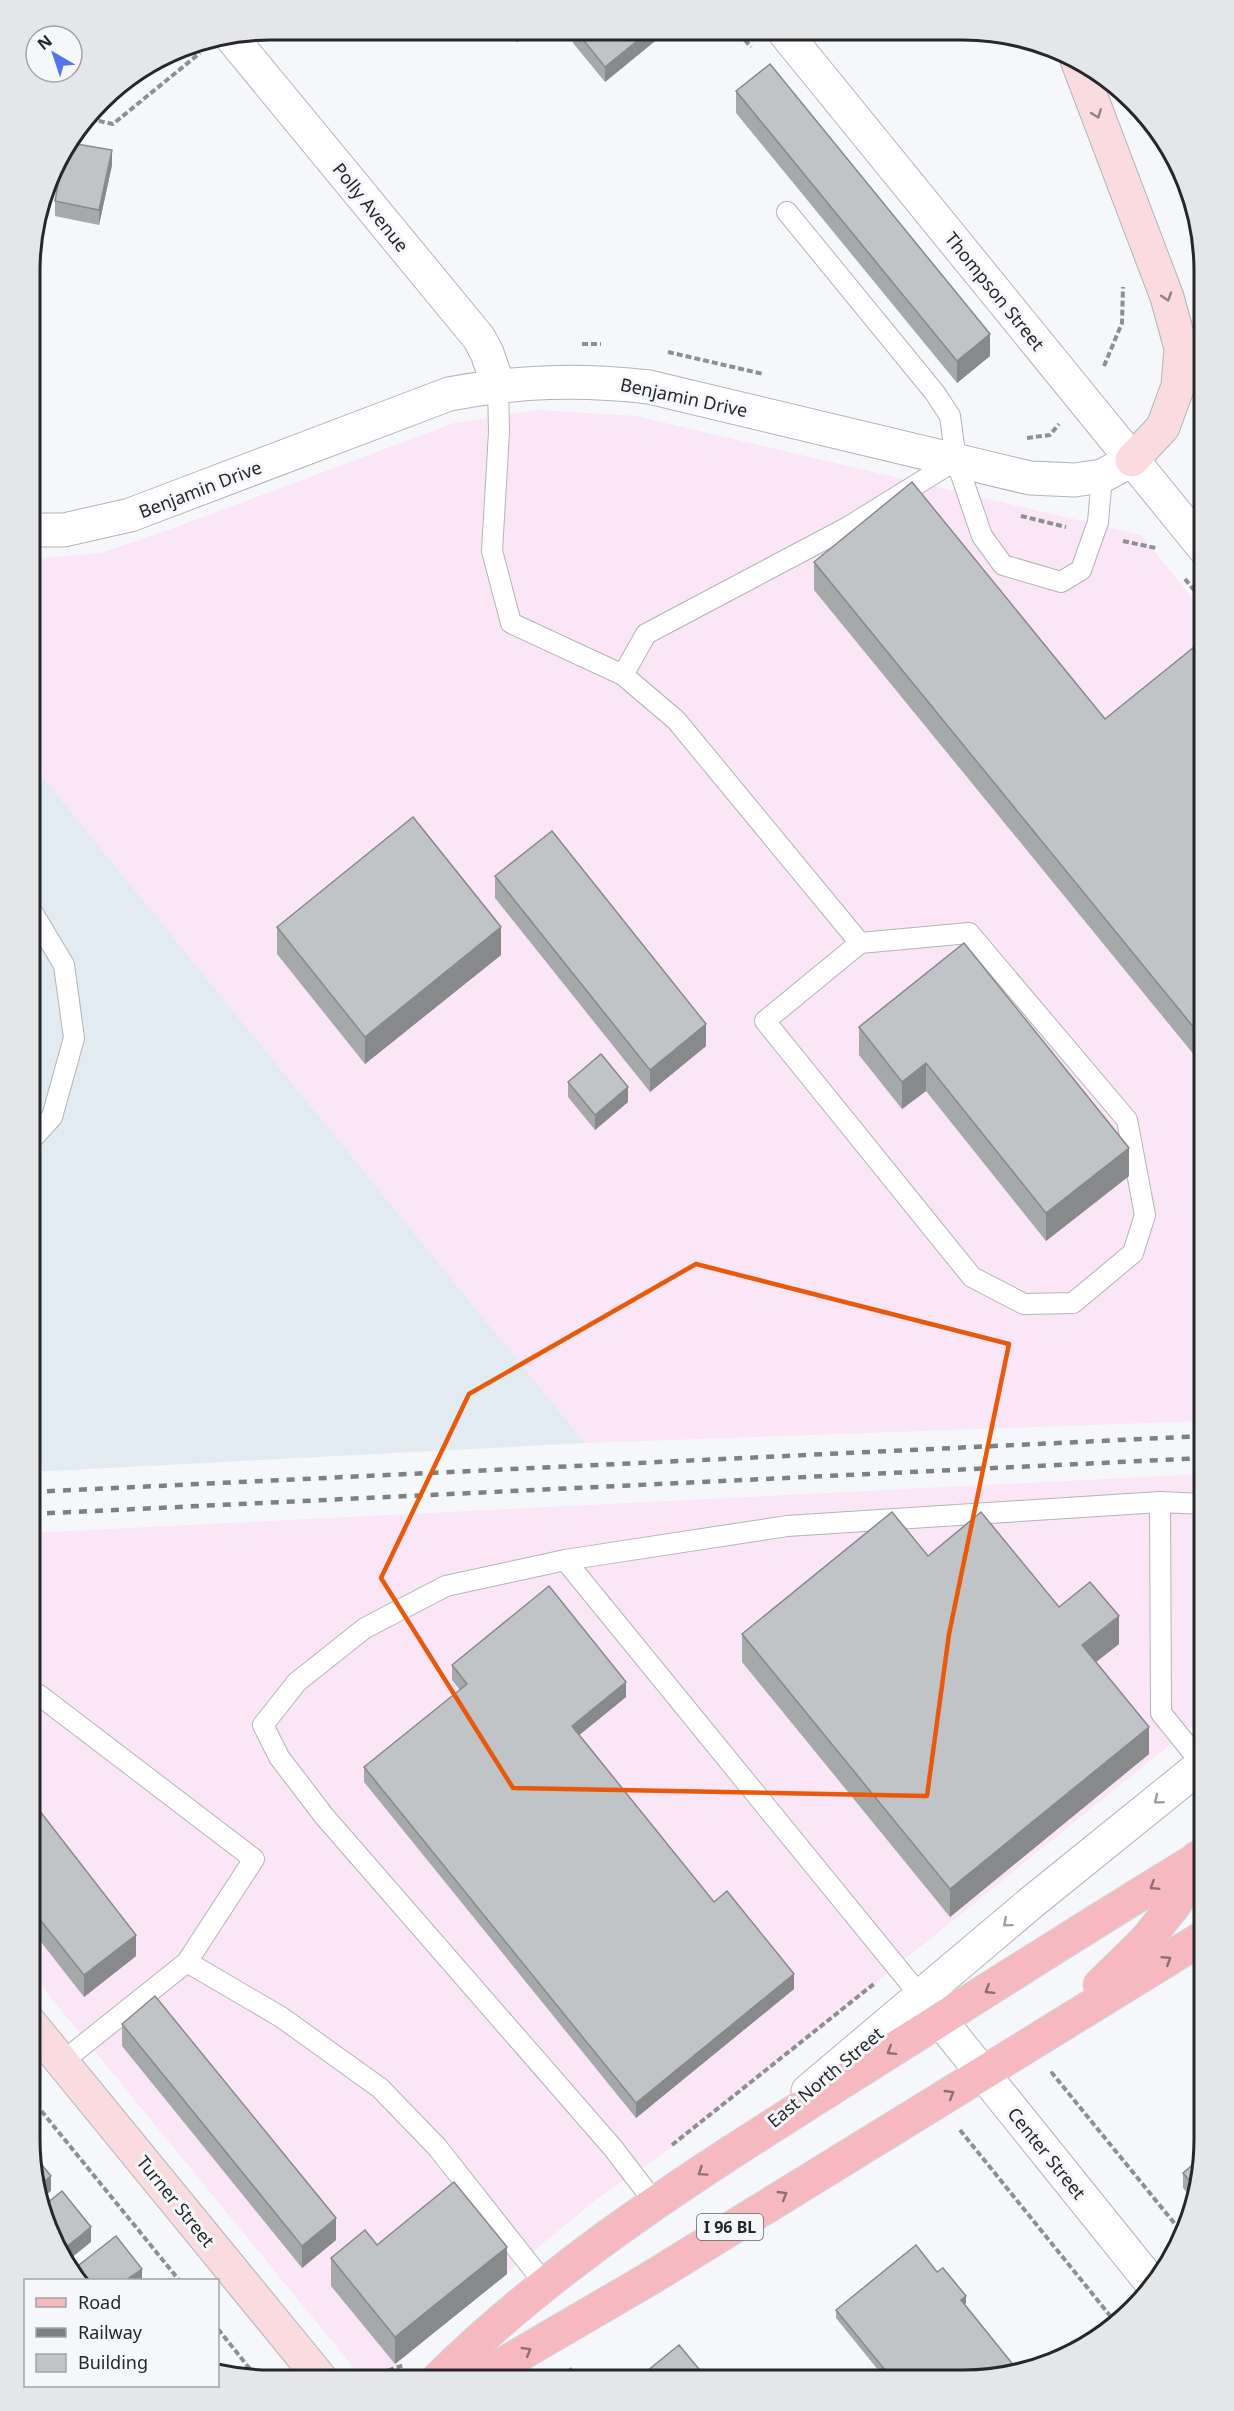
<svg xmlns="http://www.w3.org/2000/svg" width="1234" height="2411" font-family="'Noto Sans',sans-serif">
<rect width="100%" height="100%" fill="#f5f7fa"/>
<path fill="#fae6f6" d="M539 410 636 416 1141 535 1204 612V1421L585 1443 31 763 32 559 101 553 171 529 454 423Z
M1204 1474V1717L677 2144 597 2199 378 2379H363L30 1972 31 1533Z"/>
<path fill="#e2eaf2" d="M31 763 585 1443 31 1472Z"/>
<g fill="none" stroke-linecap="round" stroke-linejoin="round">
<defs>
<path id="lane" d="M787 212 935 393 950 416 956 460 982 536 1003 565 1061 582 1081 570 1098 522 1102 476
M498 385 499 432 492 551 511 623 623 675 676 720 860 943 969 933 1127 1120 1145 1215 1133 1253 1073 1303 1024 1304 972 1277 765 1021 860 943
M623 675 646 634 848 527 956 460
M31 1140 52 1117 74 1038 64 965 31 910
M1160 1502 1161 1713 1202 1764
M565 1560 927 2004
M30 1692 39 1695 254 1859 187 1962 62 2062
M187 1962 281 2017 380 2088 437 2147 545 2284
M655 2203 613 2148 324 1816 279 1757 263 1725 297 1682 365 1628 446 1586 565 1560 787 1526 1160 1502 1204 1504"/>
<path id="street" d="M785 33 1204 548
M232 38 479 338 487 353 498 385
M32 530H64L130 515 449 394C518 381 579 379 649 387L1030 478 1075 480 1102 476 1132 460
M940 2020 1154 2286
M808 2091 1032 1902 1204 1763"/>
<path id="secondary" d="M1077 60 1167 297 1181 348 1178 386 1163 427 1132 460
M30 2023 321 2379"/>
<path id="primary" d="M1100 1985 1146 1940 1175 1904 1197 1858
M438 2379C560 2258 707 2167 851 2076 969 2002 1085 1927 1204 1855
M476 2380 649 2279 1204 1937"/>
</defs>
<use href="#lane" stroke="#b2b5b7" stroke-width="22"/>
<use href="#street" stroke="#b2b5b7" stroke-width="35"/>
<use href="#secondary" stroke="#b2b5b7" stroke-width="35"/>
<use href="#primary" stroke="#d4d4d4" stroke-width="35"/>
<path stroke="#8e8f91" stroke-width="4" stroke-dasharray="6 3" stroke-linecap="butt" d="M739 33 751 47
M90 119 113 124 200 53
M582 344H601
M668 352 763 374
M1104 366 1122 323 1123 287
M1027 438 1050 435 1059 424
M1021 516 1066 527
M1123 541 1156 548
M1185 579 1204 602
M1051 2074 1052 2073 1184 2235
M30 2097 179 2280
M960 2130 1116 2323
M672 2145 875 1983
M218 2329 258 2379
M371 2376 404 2365
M555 2380 572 2369"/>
<use href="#lane" stroke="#fff" stroke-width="20"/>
<use href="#street" stroke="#fff" stroke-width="33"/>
<use href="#secondary" stroke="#fadce0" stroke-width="33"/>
<use href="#primary" stroke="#f6b9c0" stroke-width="33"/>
<path stroke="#7e8081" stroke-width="4.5" stroke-dasharray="8 8" stroke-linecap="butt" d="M31 1492 1204 1436
M31 1514 1204 1458"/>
</g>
<path fill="#a6a9aa" d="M332 30H352L340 40Z
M508 31 529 32 517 42Z
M573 32H666L605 82 573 43Z
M736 91 990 356 957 383 736 113Z
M112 165 99 225 55 216V201Z
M814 562 1105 719 1204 639V1067L814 590Z
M495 876 706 1046 650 1092 495 898Z
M277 927 501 955 365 1064 277 954Z
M964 943 1129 1176 1046 1241 926 1091 902 1109 859 1055V1027Z
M568 1082 628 1102 595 1130 568 1097Z
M928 1556 1059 1607 1119 1644 1096 1662 1149 1754 950 1917 742 1662V1634Z
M452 1665 626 1697 579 1735 714 1902 794 1989 636 2118 364 1782V1767L460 1690 452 1680Z
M30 1802 136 1956 84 1997 30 1928Z
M122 2024 336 2240 302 2268 122 2046Z
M1203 2156 1193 2199 1183 2188V2173Z
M377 2245 507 2274 395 2364 331 2286V2258Z
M937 2272 966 2303 965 2304 963 2381H887L836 2318V2310Z"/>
<path fill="#87898b" d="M340 30H352L340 40Z
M520 32H529L517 42V34Z
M648 32H666L605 82V67Z
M112 150V165L99 225V210Z
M990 334V356L957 383V361Z
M501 927V955L365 1064V1037Z
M706 1024V1046L650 1092V1070Z
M926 1063V1091L902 1109V1082Z
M628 1087V1102L595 1130V1115Z
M1129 1148V1176L1046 1241V1213Z
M1119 1616V1644L1082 1673V1645Z
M626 1682V1697L572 1741V1726Z
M1149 1727V1754L950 1917V1889Z
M136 1935V1956L84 1997V1975Z
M794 1974V1989L636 2118V2103Z
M51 2176V2191L40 2200 38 2186Z
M336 2218V2240L302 2268V2246Z
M91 2227V2242L65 2263 60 2252Z
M507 2247V2274L395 2364V2337Z
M142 2269V2280H126Z
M966 2296V2303L961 2307V2300Z"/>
<path fill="#c1c4c6" stroke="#87898b" stroke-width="1.5" d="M577 32H648L605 67Z
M770 64 990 334 957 361 736 91Z
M71 143 112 150 99 210 55 201 64 152Z
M912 482 1105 719 1204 639V1040L814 562Z
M413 817 501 927 365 1037 277 927Z
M552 831 706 1024 650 1070 495 876Z
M964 943 1129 1148 1046 1213 926 1063 902 1082 859 1027Z
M601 1054 628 1087 595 1115 568 1082Z
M892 1512 928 1556 981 1512 1059 1607 1090 1582 1119 1616 1082 1645 1149 1727 950 1889 742 1634Z
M549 1586 626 1682 572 1726 714 1902 727 1891 794 1974 636 2103 364 1767 467 1684 452 1665Z
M32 1801 136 1935 84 1975 30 1907V1802Z
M155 1996 336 2218 302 2246 122 2024Z
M32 2153 51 2176 38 2186Z
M1203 2156 1196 2188 1183 2173Z
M454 2182 507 2247 395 2337 331 2258 365 2230 377 2245Z
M62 2191 91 2227 60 2252 43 2217 41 2208Z
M116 2236 142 2269 126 2280H77L70 2272Z
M916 2245 937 2272 943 2268 966 2296 961 2300 1019 2372 963 2381H894L836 2310Z
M679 2345 708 2380H636Z"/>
<defs><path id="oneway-chevron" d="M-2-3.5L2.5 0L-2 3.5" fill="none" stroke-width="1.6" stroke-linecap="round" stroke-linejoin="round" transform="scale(1.5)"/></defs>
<g stroke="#908284">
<use href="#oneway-chevron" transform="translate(1097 114) rotate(69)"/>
<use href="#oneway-chevron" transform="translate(1167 297) rotate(72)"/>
</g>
<g stroke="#9d9e9e">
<use href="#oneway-chevron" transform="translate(1158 1800) rotate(141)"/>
<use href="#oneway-chevron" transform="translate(1007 1923) rotate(140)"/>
</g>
<g stroke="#8e7074">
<use href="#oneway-chevron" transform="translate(1154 1886) rotate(148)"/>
<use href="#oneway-chevron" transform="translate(1167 1960) rotate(-32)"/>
<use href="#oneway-chevron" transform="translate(989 1990) rotate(148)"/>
<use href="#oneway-chevron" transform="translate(891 2051) rotate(148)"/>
<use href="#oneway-chevron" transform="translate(950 2094) rotate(-31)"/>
<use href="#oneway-chevron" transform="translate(702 2172) rotate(146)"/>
<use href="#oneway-chevron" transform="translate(783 2195) rotate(-31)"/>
<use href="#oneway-chevron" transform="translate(527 2351) rotate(-31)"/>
</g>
<path fill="none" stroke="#e8590c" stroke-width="4.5" stroke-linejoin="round" d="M696 1264 1009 1344 949 1634 927 1796 513 1788 381 1578 469 1394Z"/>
<g text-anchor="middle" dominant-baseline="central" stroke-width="6" stroke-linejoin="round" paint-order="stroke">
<rect fill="#f5f7fa" stroke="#646566" stroke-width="1.5" x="697" y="2214" width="66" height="26" rx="4.5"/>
<g font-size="16" font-weight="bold" fill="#262727">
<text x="730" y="2227">I 96 BL</text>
</g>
<g font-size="18" fill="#262727" stroke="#f5f7fa">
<text transform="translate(371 207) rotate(51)">Polly Avenue</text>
<text transform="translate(995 291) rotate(51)">Thompson Street</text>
<text transform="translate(684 397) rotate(12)">Benjamin Drive</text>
<text transform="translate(200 489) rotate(-21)">Benjamin Drive</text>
<text transform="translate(825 2077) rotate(-40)">East North Street</text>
<text transform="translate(1047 2153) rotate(51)">Center Street</text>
<text transform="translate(176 2201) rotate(51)">Turner Street</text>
</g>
</g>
<path d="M0 0H1234V2411H0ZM271 40H963A231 231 0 0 1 1194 271V2139A231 231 0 0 1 963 2370H271A231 231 0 0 1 40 2139V271A231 231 0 0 1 271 40Z" fill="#e4e6e9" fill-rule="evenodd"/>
<path fill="none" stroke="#262727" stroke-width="3" d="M271 40H963A231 231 0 0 1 1194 271V2139A231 231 0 0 1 963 2370H271A231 231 0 0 1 40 2139V271A231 231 0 0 1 271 40Z"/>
<rect x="24" y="2279" width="195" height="108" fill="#f5f7fa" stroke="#a2a4a6" stroke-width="1.5"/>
<rect x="36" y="2298" width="30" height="9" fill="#f6b9c0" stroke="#a2a4a6" stroke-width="1.5"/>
<text x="78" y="2309" font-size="18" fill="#262727">Road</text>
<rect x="36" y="2328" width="30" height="9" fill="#7e8081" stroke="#a2a4a6" stroke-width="1.5"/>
<text x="78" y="2339" font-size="18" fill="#262727">Railway</text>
<rect x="36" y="2354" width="30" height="18" fill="#c1c4c6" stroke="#a2a4a6" stroke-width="1.5"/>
<text x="78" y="2369" font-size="18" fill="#262727">Building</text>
<g transform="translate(54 54) rotate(321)"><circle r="28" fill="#f5f7fa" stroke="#a2a4a6" stroke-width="1.5"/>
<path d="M0-4.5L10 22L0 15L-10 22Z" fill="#5674e9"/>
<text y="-9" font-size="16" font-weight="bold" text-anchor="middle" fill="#262727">N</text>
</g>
</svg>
